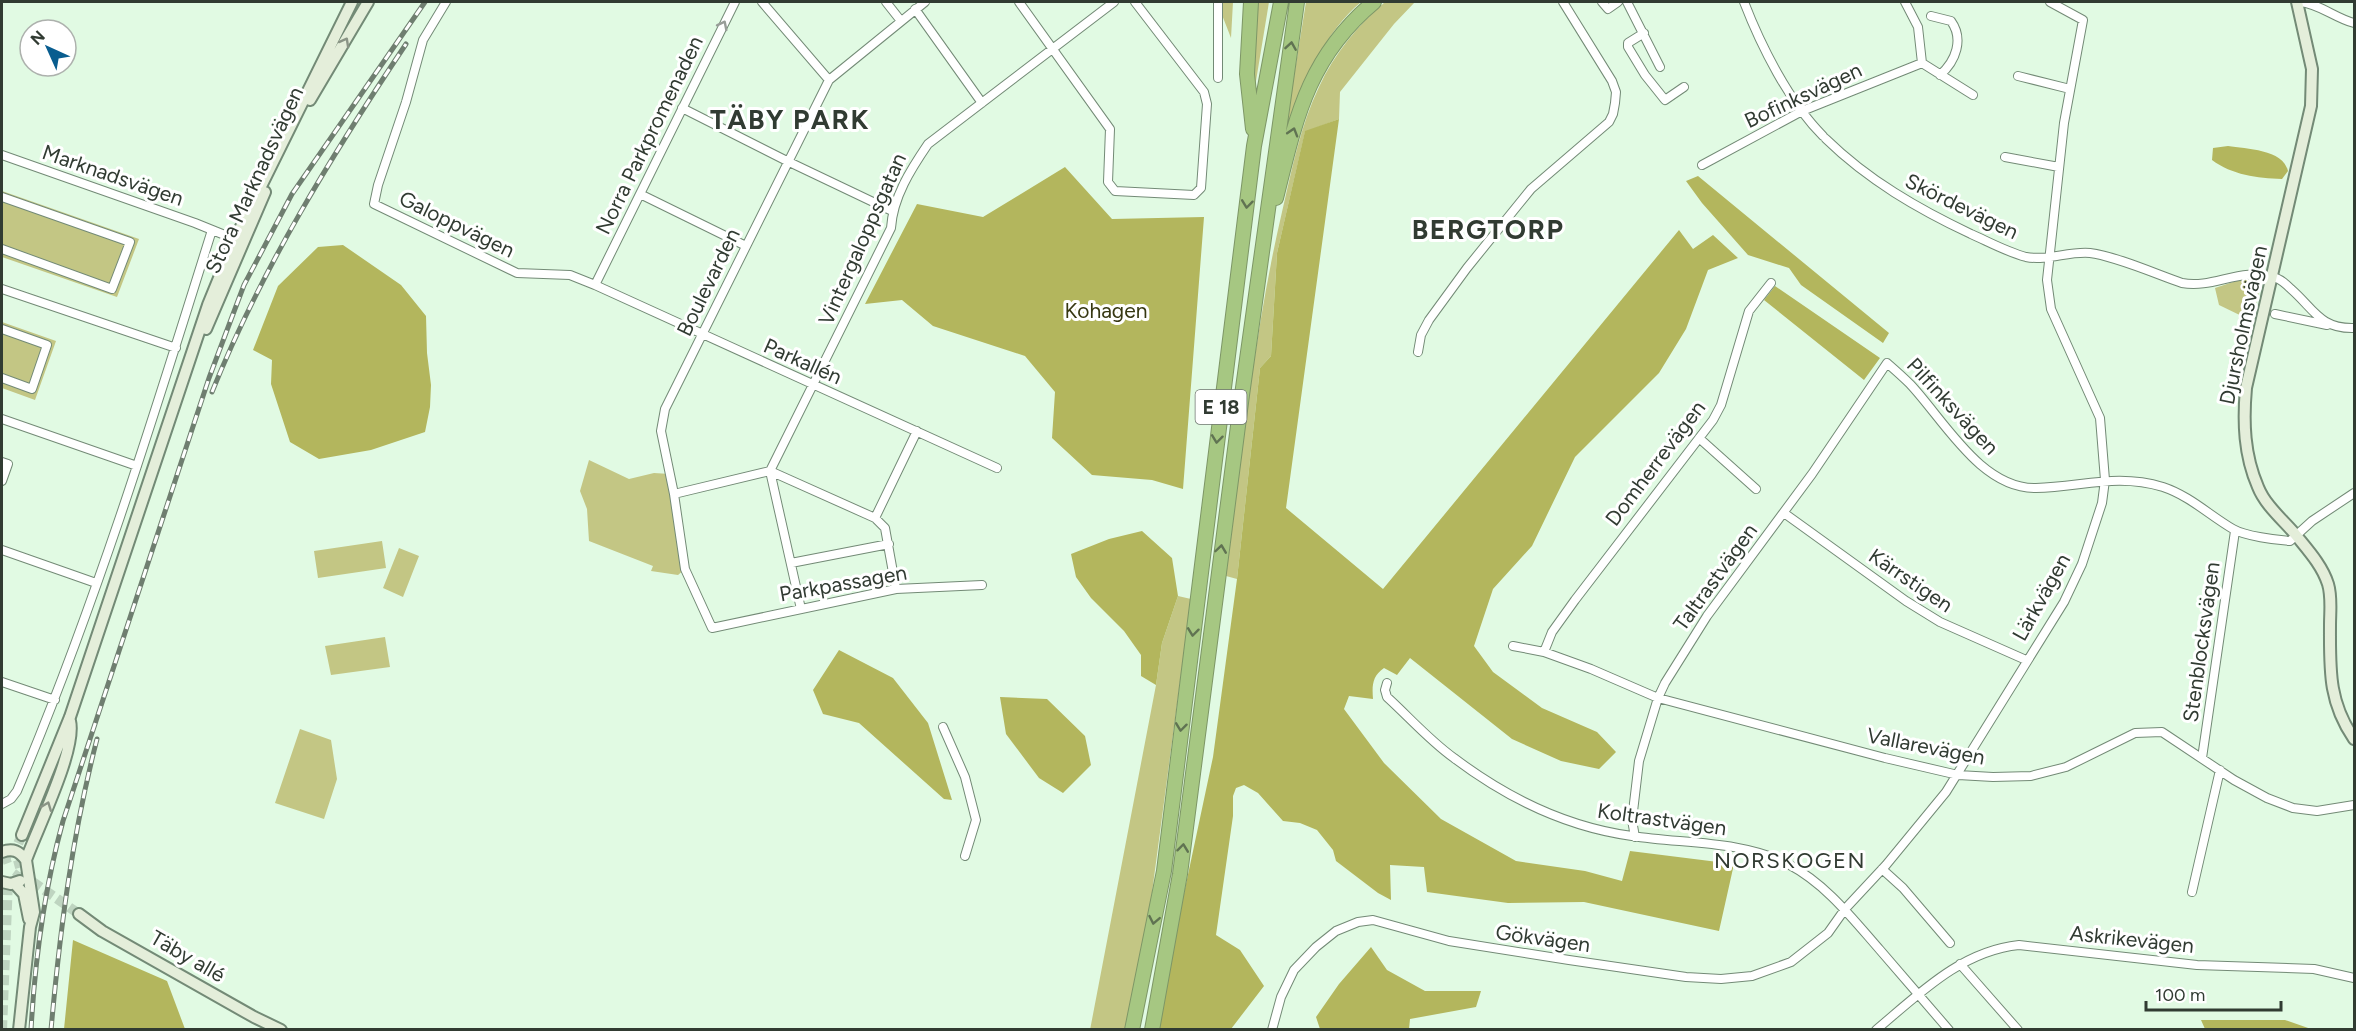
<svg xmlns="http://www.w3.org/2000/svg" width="2356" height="1031" font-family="Figtree,sans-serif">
<rect width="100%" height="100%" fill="#e1fae3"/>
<path fill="#c3c684" d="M1217 2H1233L1231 38Z
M1255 2H1269L1255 87 1253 20Z
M1306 2H1361C1325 32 1306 78 1290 121L1287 120Z
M1385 2H1415L1394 24 1340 92 1339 119 1305 132 1277 253 1271 356 1260 368 1237 579 1226 576C1242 455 1254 332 1282 212 1292 169 1300 127 1319 87 1334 54 1358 25 1385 2Z
M2 191 139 239 117 297 2 257Z
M2252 278 2261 283 2252 321 2219 305 2215 288 2242 279Z
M2 322 56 341 35 400 2 388Z
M589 460 629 479 654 473 670 474 685 569 678 575 651 571 653 566 589 541 587 509 580 491Z
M382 541 386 568 318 578 314 551Z
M399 548 419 556 403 597 383 588Z
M1178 596 1191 599 1151 900 1125 1029 1090 1030 1156 685 1162 643Z
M385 637 390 667 331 675 325 646Z
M300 729 331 740 337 779 324 819 275 803Z"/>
<path fill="#b3b65d" d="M1339 119 1286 508 1383 589 1679 230 1693 249 1713 235 1738 258 1708 270 1686 329 1659 373 1575 457 1532 546 1493 589 1474 646 1493 672 1542 708 1597 732 1616 752 1599 769 1561 761 1512 739 1410 658 1397 675 1384 668C1372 676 1372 686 1373 699L1349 696 1344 709 1384 763 1441 819 1516 861 1585 871 1622 881 1630 851 1734 864 1719 931 1584 902 1508 903 1427 892 1424 867 1390 865 1391 900 1378 893 1336 861 1333 850 1317 830 1300 823 1283 821 1258 793 1244 785 1236 788 1233 796V816L1216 935 1240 950 1264 986 1231 1029 1159 1030 1166 978 1213 757 1237 579 1260 368 1271 356 1277 253 1305 131Z
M2228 146C2246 149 2283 149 2288 171L2282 179C2257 178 2232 175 2212 160L2213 148Z
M1065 167 1112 219 1204 217 1183 489 1152 480 1092 475 1052 438 1055 392 1025 356 933 326 902 300 865 304 917 204 983 217Z
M1698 176 1889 333 1883 343 1801 285 1789 268 1748 255 1702 203 1686 181Z
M343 245 401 285 426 316 427 353 431 385 430 407 425 432 371 450 319 459 290 442 271 384 272 360 253 350 278 286 318 247Z
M1775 286 1880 358 1864 380 1764 300Z
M1142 531 1172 558 1178 596 1162 643 1156 685 1141 676V655L1124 631 1091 598 1076 577 1071 554 1109 539Z
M839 650 893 678 928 723 952 800 944 799 859 723 823 714 813 690Z
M1000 697 1047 699 1085 736 1091 765 1063 793 1039 778 1006 734Z
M73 940 167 981 185 1029H64Z
M1371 947 1387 970 1425 991H1481L1476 1007 1410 1019 1409 1029H1320L1316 1017 1339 984Z
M2201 1020H2285L2311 1029H2205Z"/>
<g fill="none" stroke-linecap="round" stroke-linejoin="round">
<path stroke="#bed4c0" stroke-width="10" stroke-dasharray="10 5" stroke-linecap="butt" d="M12 857 22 835
M2 860 10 857 18 860 21 871 16 878
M20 873 79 914
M2 1030 8 881"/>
<defs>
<path id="street" d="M446 2 423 40 406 102 378 185 374 204 517 273 570 275 595 285 997 468
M762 2 829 80
M886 2 901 21
M925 2 829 80 665 409 661 431 674 494 685 569 712 628 896 589 982 585
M1019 2 1110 129 1108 182 1115 191 1194 195 1201 188 1207 104 1204 92 1135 2
M1602 2 1608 9 1618 2
M1627 2 1660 67
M1744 2C1761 46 1789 102 1823 136
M1905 2 1918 27 1922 63
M2300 2C2320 4 2335 18 2354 23
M915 9 982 103
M1931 16 1951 21C1964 39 1956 61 1940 75
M1644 33 1628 43V47L1645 75 1665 100 1684 87
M1922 63 1973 95
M2018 76 2070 89
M1218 78V2
M682 108 787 161 892 211
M1826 139C1868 180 1918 209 1971 234 1989 242 2007 252 2026 257 2047 261 2069 251 2090 253 2115 256 2156 274 2182 283 2215 289 2240 266 2276 278 2282 280 2287 285 2291 289 2314 309 2320 329 2354 328
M2 155 195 223 237 240
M2005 157 2059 167
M1702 165 1802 111 1922 63
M640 194 746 246
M2 197 130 242 112 289 2 249
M595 285 735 2
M2 289 176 348
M2275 314 2327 325
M2 329 47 345 32 389 2 378
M1418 352 1421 335 1429 320 1467 268 1531 189 1609 122 1613 114 1615 103 1616 92 1612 81 1563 2
M2 419 137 466
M1699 438 1756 489
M2 462 8 464 2 481
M770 471 875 518 885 528 896 589
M770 471 801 609
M674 494 770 471 891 228C893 197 911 169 928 144L1114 2
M1784 513 1906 601 1940 622 2026 660
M875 518 917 431
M2 550 96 583
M791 563 889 544
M1513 646 1544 652 1591 669 1658 698 1885 758 1958 775 1993 777 2031 776 2066 767 2135 733 2162 732 2234 780 2267 798 2293 808 2317 811 2354 805
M1544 652 1552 632 1575 600 1713 420 1721 405 1749 311 1771 283
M2 682 55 700
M1387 683 1385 690 1387 697C1409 717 1430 741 1454 758 1507 798 1566 827 1632 836 1683 844 1740 840 1788 864 1826 884 1852 918 1880 950 1903 977 1926 1003 1949 1030
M943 727 965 777 976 820 965 856
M2202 758 2235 531
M2 804 11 799 17 791C94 609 153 419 212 230
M1635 837 1632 820 1639 761 1658 698 1665 683 1707 616 1812 474 1887 363C1895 370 1903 377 1910 384 1944 420 1981 489 2036 488 2082 487 2116 473 2163 487 2190 496 2209 515 2233 529 2245 536 2276 540 2290 541L2312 521 2354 493
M1882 869 1903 888 1950 943
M2192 892 2220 770
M1960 964 2018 1030
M1272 1030 1281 997 1294 970 1316 947 1336 931 1358 922 1373 920 1449 941 1569 960 1686 977 1721 979 1752 976 1791 962 1828 933 1845 909 1886 865 1946 792 2064 602 2082 564 2102 503 2105 480 2100 418 2051 309 2047 280 2064 123 2083 20 2050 2
M1876 1030C1919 994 1961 951 2019 945L2197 965 2314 969 2354 978"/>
<path id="secondary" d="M2297 2 2312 69 2311 106 2246 388C2243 422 2244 455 2258 487 2265 505 2283 520 2295 534 2307 549 2322 565 2328 584 2332 597 2330 611 2330 625 2330 669 2328 701 2354 739
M310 100 368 2
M206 329 265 192
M22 835 70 717 208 305 235 239 352 2
M2 852C13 848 19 851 26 860L34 912 30 927 19 1030
M26 860C37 829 77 749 70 721
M2 882 11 884 20 881
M15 884 24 894 29 919
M79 914 102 931 254 1017 281 1030"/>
<path id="highway" d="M1251 2 1247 74 1253 129
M1276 198C1296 118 1308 57 1374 2
M1132 1030 1164 871 1254 146 1281 2
M1152 1030 1180 874 1242 395 1297 2"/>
</defs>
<use href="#street" stroke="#738a76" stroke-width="10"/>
<use href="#secondary" stroke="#738a76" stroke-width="14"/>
<use href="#highway" stroke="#7d9666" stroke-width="16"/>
<use href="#street" stroke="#fff" stroke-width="8"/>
<use href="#secondary" stroke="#e4eeda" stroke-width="10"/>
<use href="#highway" stroke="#a6c782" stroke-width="14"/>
<defs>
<path id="rail" d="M212 392C262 268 332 155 406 44
M31 1030C35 959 44 890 63 821L209 378 244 285 292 194 425 2
M51 1030C60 930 72 836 97 739"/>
</defs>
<use href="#rail" stroke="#6f7e70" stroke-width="5"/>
<use href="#rail" stroke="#fff" stroke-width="3" stroke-dasharray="9" stroke-linecap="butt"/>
</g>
<defs><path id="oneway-chevron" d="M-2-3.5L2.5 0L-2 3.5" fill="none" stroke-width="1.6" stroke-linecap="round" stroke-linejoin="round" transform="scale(1.5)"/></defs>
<use stroke="#989d98" href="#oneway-chevron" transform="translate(723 25) rotate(-63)"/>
<g stroke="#8a9486">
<use href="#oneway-chevron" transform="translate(345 42) rotate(-61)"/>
<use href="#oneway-chevron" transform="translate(47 806) rotate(-69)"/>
</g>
<g stroke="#607352">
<use href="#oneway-chevron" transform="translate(1291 46) rotate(-81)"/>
<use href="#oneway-chevron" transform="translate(1293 132) rotate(-73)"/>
<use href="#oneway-chevron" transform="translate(1247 204) rotate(97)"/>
<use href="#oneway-chevron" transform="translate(1217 439) rotate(97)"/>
<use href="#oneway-chevron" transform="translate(1221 549) rotate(-82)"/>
<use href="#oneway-chevron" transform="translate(1193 632) rotate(97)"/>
<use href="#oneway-chevron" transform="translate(1181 727) rotate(97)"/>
<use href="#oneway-chevron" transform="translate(1183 848) rotate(-83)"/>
<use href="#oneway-chevron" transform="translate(1154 920) rotate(101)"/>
</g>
<g text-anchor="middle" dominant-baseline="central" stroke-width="6" stroke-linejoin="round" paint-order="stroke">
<rect fill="#fff" stroke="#6f7670" stroke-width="1.5" x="1195.5" y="390" width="51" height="34" rx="4.5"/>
<g font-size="20" font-weight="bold" fill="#313b32">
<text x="1221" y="407">E 18</text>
</g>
<g font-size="21" fill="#313b32" stroke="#fff">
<text transform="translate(1803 95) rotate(-25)">Bofinksvägen</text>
<text transform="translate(649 135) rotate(-64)">Norra Parkpromenaden</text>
<text transform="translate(113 175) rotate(19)">Marknadsvägen</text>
<text transform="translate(254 180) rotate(-65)">Stora Marknadsvägen</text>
<text transform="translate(1962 206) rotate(26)">Skördevägen</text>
<text transform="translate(457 224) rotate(26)">Galoppvägen</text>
<text transform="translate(862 239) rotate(-66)">Vintergaloppsgatan</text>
<text transform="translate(708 282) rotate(-64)">Boulevarden</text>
<text transform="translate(2243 325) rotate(-78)">Djursholmsvägen</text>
<text transform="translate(803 361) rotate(24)">Parkallén</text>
<text transform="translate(1953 406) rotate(47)">Pilfinksvägen</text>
<text transform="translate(1655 463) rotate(-53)">Domherrevägen</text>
<text transform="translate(1715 577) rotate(-54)">Taltrastvägen</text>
<text transform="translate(1911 580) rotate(34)">Kärrstigen</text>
<text transform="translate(843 583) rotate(-10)">Parkpassagen</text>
<text transform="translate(2041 597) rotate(-61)">Lärkvägen</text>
<text transform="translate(2201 642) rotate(-82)">Stenblocksvägen</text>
<text transform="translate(1926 746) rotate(11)">Vallarevägen</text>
<text transform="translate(1662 819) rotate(8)">Koltrastvägen</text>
<text transform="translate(1543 938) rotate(8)">Gökvägen</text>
<text transform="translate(2132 939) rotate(6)">Askrikevägen</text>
<text transform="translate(188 956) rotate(30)">Täby allé</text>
</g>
<g font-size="21" fill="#363711" stroke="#fff">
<text x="1106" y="310">Kohagen</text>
</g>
<g font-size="22" letter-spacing="1.5" fill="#313b32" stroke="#fff">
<text x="1790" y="860">NORSKOGEN</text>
</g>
<g font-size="27" font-weight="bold" letter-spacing="1.5" fill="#313b32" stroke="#fff">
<text x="790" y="119">TÄBY PARK</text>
<text x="1488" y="229">BERGTORP</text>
</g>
</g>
<rect width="2356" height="1031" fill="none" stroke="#313b32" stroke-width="6"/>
<g transform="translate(48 48) rotate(315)"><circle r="28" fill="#ffffff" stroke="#adb1ad" stroke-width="1.5"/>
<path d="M0-4.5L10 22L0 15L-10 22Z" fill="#085d8f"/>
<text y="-9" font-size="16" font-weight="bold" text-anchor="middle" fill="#313b32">N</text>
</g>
<path d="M2146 1001v9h135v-9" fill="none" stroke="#313b32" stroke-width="3"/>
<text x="2155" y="1001" font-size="18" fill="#313b32" stroke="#ffffff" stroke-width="4.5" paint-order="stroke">100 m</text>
</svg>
